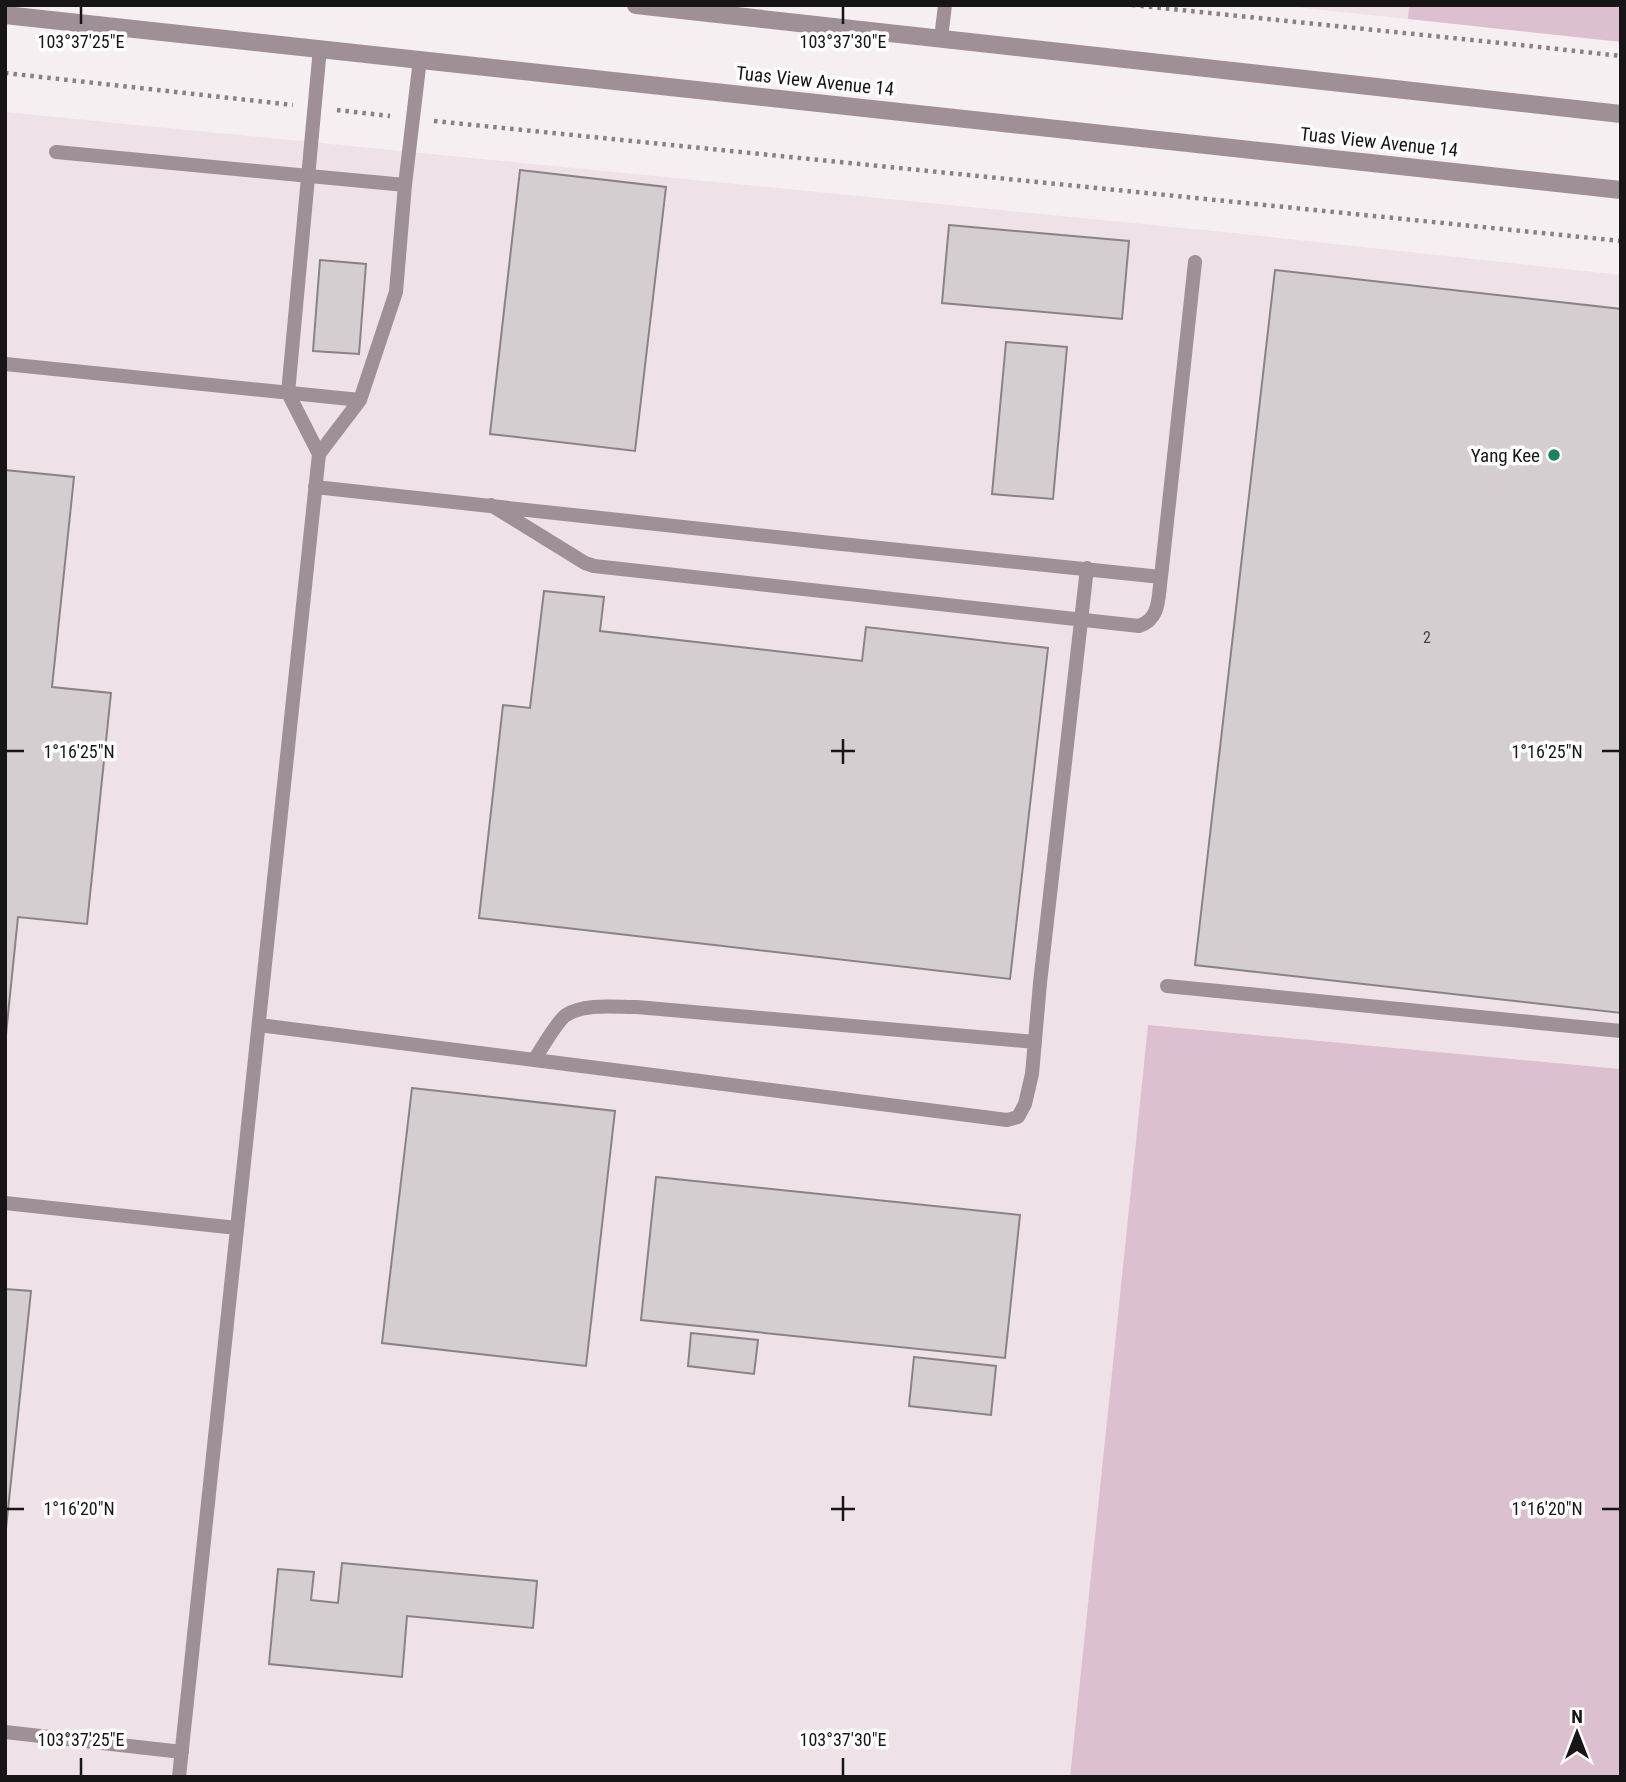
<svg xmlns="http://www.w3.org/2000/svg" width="1626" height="1782" font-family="'Roboto Condensed',sans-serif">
<rect width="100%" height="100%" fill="#f5eff2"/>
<path fill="#eee1e8" d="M1275 5H1409L1408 19Z
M5 112 1234 233 1621 275V1069L1148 1025 1070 1777H5Z"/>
<path fill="#ddc0d0" d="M1409 5H1621V42L1408 19Z
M1148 1025 1621 1069V1777H1070Z"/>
<path fill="#d4ced1" stroke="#888386" stroke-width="2" d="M520 170 666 187 635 451 490 434Z
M949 225 1129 241 1122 319 942 303Z
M320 260 366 264 359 354 313 351Z
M1275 270 1621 309V1013L1195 965Z
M1006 342 1067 347 1053 499 992 494Z
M5 470 74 477 52 687 111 693 87 924 18 917 5 1044Z
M544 591 604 597 600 631 862 661 866 627 1048 648 1010 979 479 918 503 705 530 708Z
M412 1088 615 1111 586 1366 382 1343Z
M656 1177 1020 1215 1005 1358 641 1320Z
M5 1289 31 1291 5 1538Z
M691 1333 758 1340 754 1374 688 1366Z
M914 1357 996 1366 991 1415 909 1406Z
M342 1563 537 1581 533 1628 407 1616 402 1677 269 1664 278 1569 314 1572 311 1600 338 1603Z"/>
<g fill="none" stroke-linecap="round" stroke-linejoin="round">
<path stroke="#868284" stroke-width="4.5" stroke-dasharray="3.5 5" stroke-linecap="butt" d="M1132 5 1530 46 1621 56
M5 73 293 105
M337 110 390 116
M434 121 1621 241"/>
<path stroke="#9f8f97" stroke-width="14" d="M941 38 945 5
M56 152 405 185
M5 364 360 400
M319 454 288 393 320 48
M315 487 822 542 1161 577
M491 505 585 563 594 566 1139 626C1161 619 1158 596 1161 577L1195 262
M1167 986 1621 1031
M259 1025 1007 1120 1018 1117 1025 1104 1032 1074 1040 983 1087 568
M534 1060C541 1050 557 1021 566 1015 585 1003 615 1007 637 1007L1035 1042
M5 1203 237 1228
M5 1732 182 1752
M179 1777 319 454 360 400 396 292 405 185 420 59"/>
<path stroke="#9f8f97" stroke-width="18" d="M636 5 1621 114
M5 15 1621 190"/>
</g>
<path fill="none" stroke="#171516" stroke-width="2.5" d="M81 7V24M843 7V24M843 739V764M7 751H24M831 751H855M1602 751H1619M843 1496V1521M7 1509H24M831 1509H855M1602 1509H1619M81 1758V1775M843 1758V1775"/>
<circle fill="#17835f" stroke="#fffefe" stroke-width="2.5" cx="1554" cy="455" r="7"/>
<g text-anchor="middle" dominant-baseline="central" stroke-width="7" stroke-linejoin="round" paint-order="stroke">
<g font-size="16" fill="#464345">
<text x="1427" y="637">2</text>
</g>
<g font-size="19" fill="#171516" stroke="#fffefe">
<text transform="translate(815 81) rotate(6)">Tuas View Avenue 14</text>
<text transform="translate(1379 142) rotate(6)">Tuas View Avenue 14</text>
</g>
<g font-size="19" fill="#171516" stroke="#fffefe" text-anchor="end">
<text x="1540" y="455">Yang Kee</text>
</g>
</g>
<g font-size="18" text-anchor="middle" fill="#171516" stroke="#fffefe" stroke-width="7" stroke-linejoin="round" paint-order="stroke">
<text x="81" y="48">103°37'25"E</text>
<text x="843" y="48">103°37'30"E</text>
<text x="79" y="758">1°16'25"N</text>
<text x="1547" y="758">1°16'25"N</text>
<text x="79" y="1515">1°16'20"N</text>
<text x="1547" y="1515">1°16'20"N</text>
<text x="81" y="1746">103°37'25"E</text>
<text x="843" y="1746">103°37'30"E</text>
</g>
<rect width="1626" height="1782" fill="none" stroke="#171516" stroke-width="14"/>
<g transform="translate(1577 1733)" stroke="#fffefe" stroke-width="5" paint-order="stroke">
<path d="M0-5L12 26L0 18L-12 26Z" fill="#171516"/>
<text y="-10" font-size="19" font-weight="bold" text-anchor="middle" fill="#171516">N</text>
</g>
</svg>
